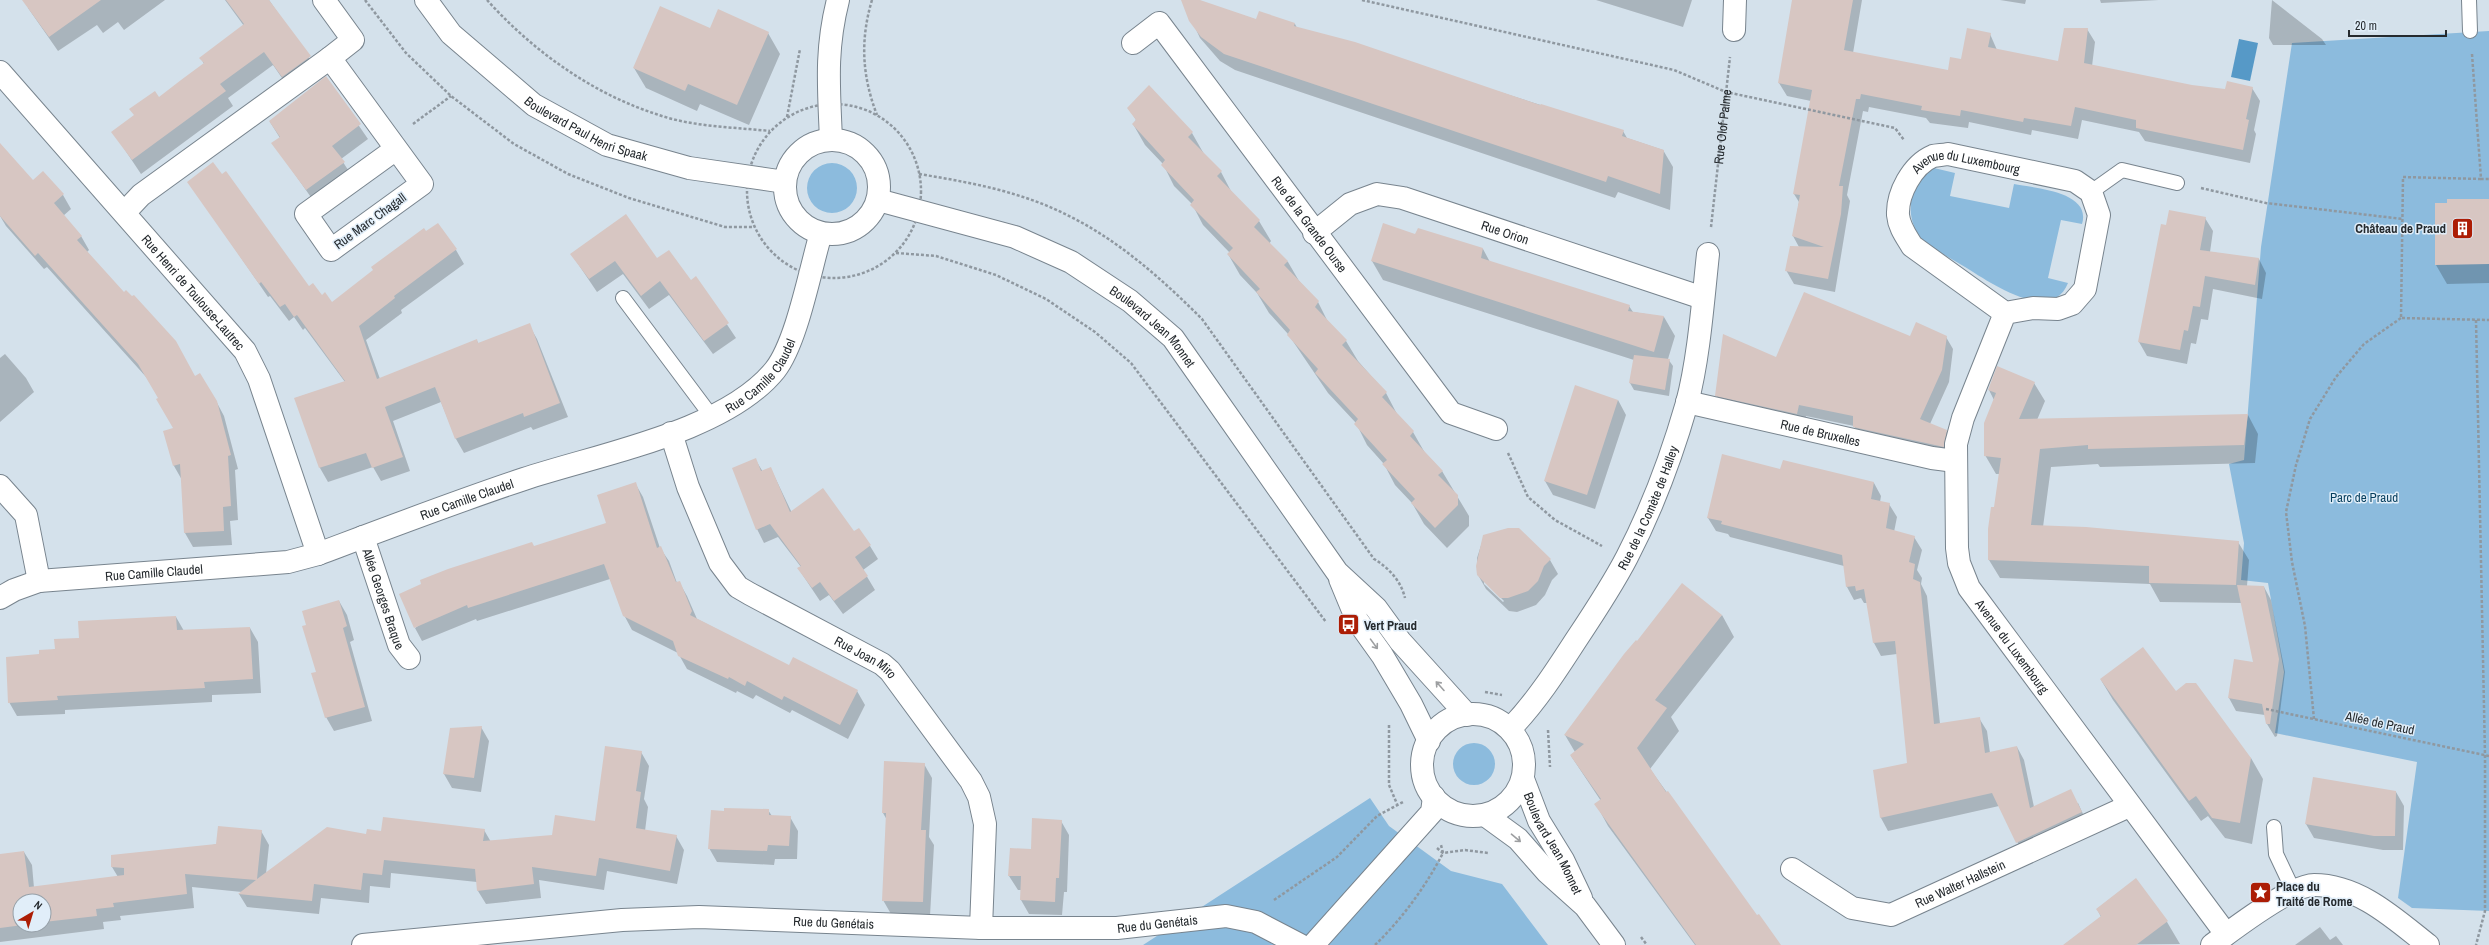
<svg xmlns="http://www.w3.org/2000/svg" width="2489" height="945" font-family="'Archivo Narrow',sans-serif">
<rect width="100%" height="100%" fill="#d4e1eb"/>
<path fill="#8cbbdd" d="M2489 31V911L2412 908 2398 898 2417 762 2275 733 2284 672 2268 583 2241 580 2244 543 2229 464 2244 460 2261 247 2292 43Z
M807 188a25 25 0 1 1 50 0a25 25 0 1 1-50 0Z
M1934 168 1955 173 1950 196 2009 208 2014 184C2033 188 2092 191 2082 224L2061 220 2048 278 2068 283C2051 326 1988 281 1965 267 1952 259 1939 252 1926 244 1903 221 1906 186 1934 168Z
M1453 764a21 21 0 1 1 42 0a21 21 0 1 1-42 0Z
M1370 798 1389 826 1451 871 1502 884 1548 945H1143Z"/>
<path fill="#5699c7" d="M2239 39 2258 43 2250 81 2231 77Z"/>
<path fill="#0003" fill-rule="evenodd" d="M39 0H165L124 30 118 22 103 33 97 25 58 51 28 8Z
M225 0H269L318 71 291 91 273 65 228 98 233 106 141 174 113 132 135 116 131 109 159 98 204 64 201 58 244 26Z
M1182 0H1197L1257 20 1295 24 1297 28 1623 131 1627 138 1663 150 1673 167 1670 210 1618 192 1615 198 1235 70 1220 61 1200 38Z
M1596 0H1692L1683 27Z
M1794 0H1862L1853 53 1949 71 1990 34 1997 50 2059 63 2087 29 2095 42 2092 66 2192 86 2226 90 2252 88 2260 101 2254 130 2256 134 2250 163 2145 141 2139 132 2082 120 2078 139 2032 130 2031 135 1969 122 1968 128 1930 123 1926 118 1869 107 1868 112 1863 111 1847 195 1850 201 1835 292 1794 284 1786 270 1799 247 1793 236 1799 202 1794 194 1811 101 1787 96 1779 83Z
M2000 0H2026L2025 4Z
M2100 0H2159L2101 3Z
M2272 0 2322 39 2326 45H2273L2269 38Z
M711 29 768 33 780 54 749 125 700 104 697 111 646 88 634 68Z
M326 78 368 139 341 159 352 176 315 203 273 143 280 138 270 122Z
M1129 108 1192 133 1204 154 1221 172 1232 193 1259 221 1271 241 1269 244 1288 262 1299 281 1318 302 1329 324 1346 341 1358 361 1386 393 1397 414 1413 432 1425 453 1442 471 1469 516V526L1447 548 1424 524 1412 503 1395 485 1384 464 1367 445 1356 423 1328 393 1288 334 1269 313 1257 293 1240 275 1228 254 1230 253 1203 225 1192 204 1174 186 1163 164 1145 145 1133 124 1136 120Z
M0 145 33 182 63 195 71 209 63 216 81 236 89 250 87 252 216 401 224 416 238 469 235 470 238 520 230 521 232 545 193 547 185 533 182 480 174 466 175 429 159 398 147 378 47 267 44 269 6 226 0 216Z
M189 182 309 287 332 303 426 233 456 250 464 264 401 310 402 313 366 340 380 379 477 341 479 344 529 325 537 339 568 417 533 430 531 427 464 453 456 439 441 402 393 421 410 471 381 481 373 467 328 482 320 468 296 398 345 382 305 328 303 330 294 317 289 321 270 296 268 297Z
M2489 200V283L2447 284 2436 265Z
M2205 218 2213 231 2210 252 2259 259 2266 273 2262 299 2213 289 2208 320 2201 319 2196 344 2191 343 2187 364 2147 356 2139 342Z
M1416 236 1483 249 1490 262 1629 306 1633 312 1664 317 1675 336 1668 359 1673 366 1669 396 1634 390 1630 383 1634 360 1383 280 1372 261Z
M572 255 657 260 691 281 696 278 736 338 713 354 669 295 649 309 623 274 597 292Z
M1911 337H1946L1953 349 1949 382 1930 424 1946 431 1953 443 1950 458 1861 438 1854 426 1806 416 1804 425 1723 407 1716 395 1777 358Z
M5 354 26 378 34 392 0 422V358Z
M2034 383 2045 401 2037 420 2248 415 2258 434 2255 463 2100 467 2098 464 2051 467 2043 527 2238 542 2249 560 2247 586 2264 587 2271 600 2285 672 2277 736 2275 737 2267 724 2265 715 2236 711 2229 698 2254 663 2242 603 2160 602 2150 584 2000 578 1989 560 2000 474H1996L1985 455 1994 400 1989 390Z
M1618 400 1626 415 1595 509 1553 495 1545 481Z
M755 459 763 472 771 469 792 513 854 532 870 546 878 559 863 570 875 590 843 614 829 595 820 601 798 568 801 567 778 537 764 543 757 529Z
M1781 471 1874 483 1881 496 1880 502 1889 504 1897 517 1894 532 1914 537 1922 550 1917 570 1922 578 1921 584 1927 596 1940 724 1979 718 1987 731 1990 753 2017 747 2024 760 2034 807 2078 803 2088 825 2024 855 1999 806 1888 831 1881 818 1874 771 1908 764 1897 654 1881 656 1874 643 1868 603H1864L1861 598 1854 600 1847 587 1844 566 1730 537 1728 534 1716 531 1708 518Z
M635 483 643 497 660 548 669 561 677 583 679 582 687 596 697 619 789 666 857 691 865 705 848 739 792 710 790 713 756 695 753 699 737 691 736 693 687 669 678 653 632 630 624 615 610 579 477 621 476 619 422 641 415 628 534 547 607 524Z
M1484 536 1550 560 1558 574 1552 580 1545 595 1536 605 1517 612 1509 611 1486 589 1478 575 1477 558ZM1484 581 1504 601 1503 602 1484 584Z
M339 601 347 615 354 640 350 642 372 721 334 731 326 717 317 673Z
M1722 615 1734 637 1671 717 1679 731 1650 769 1757 917 1780 945H1695L1608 826 1596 804 1601 801 1571 756 1575 752 1565 735Z
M176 617 184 631 250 628 258 642 261 693 212 695V702L65 710V714L17 716 9 702 40 655 80 639Z
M2101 680 2251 758 2263 779 2252 844 2225 838 2208 816 2201 821 2113 700Z
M481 727 489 741 481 792 452 788 444 774Z
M641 752 649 766 644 799 648 807 645 831 676 836 684 850 677 884 607 871 604 890 539 880 541 898 486 904 478 891 477 882 391 873 390 888 370 886 369 903 321 898 319 914 247 907 239 894 242 892 192 887 194 908 120 916 121 920 103 922 104 929 0 942V855L24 852 32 865 34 888 118 877 112 867 217 844 261 831 269 845 266 874 367 835 382 832 484 830 491 842 553 836 596 822ZM20 901H44V925H20Z
M924 764 932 778 929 837 934 845 930 916 891 914 883 900 887 820 883 813Z
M2396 792 2404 806 2403 850H2383L2314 838 2306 824Z
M768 810 772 816 790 817 798 831 797 859H775L774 865 717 862 709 848Z
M1061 821 1069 835 1067 892H1064L1062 915 1029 914 1021 900V890H1018L1009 876Z
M2135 880 2167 922 2180 944 2064 945 2101 917 2097 909Z
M2320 927 2330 940 2336 936 2343 945H2295Z"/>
<path fill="#d7c6c2" d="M22 0H101L49 37Z
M226 0H269L311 56 282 77 264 52 220 84 226 91 132 160 111 132 134 115 129 109 155 91 159 97 181 80 204 63 199 58 244 24Z
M1181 0H1200L1256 19 1259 11 1295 23 1294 26 1355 42 1540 105 1541 104 1624 130 1622 136 1664 150 1660 194 1608 176 1606 182 1224 54 1201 37 1189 21Z
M1792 0H1853L1844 50 1948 70 1950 57 1961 59 1967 28 1991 33 1988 47 2058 61 2064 28H2088L2084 63 2192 85 2225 89 2227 81 2253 87 2246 119 2249 120 2243 150 2136 128V120L2075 107 2071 126 2024 118 2023 122 1961 110 1960 116 1921 110 1922 106 1861 94 1860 99H1856L1839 186H1843L1841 214 1828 279 1785 271 1790 246 1824 247 1792 236 1800 195 1793 194 1812 90 1778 83Z
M660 6 710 28 718 9 769 32 737 105 688 84 685 91 633 68Z
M326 76 361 124 332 146 345 162 306 190 271 143 280 137 269 121Z
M1149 85 1193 132 1188 137 1222 171 1217 176 1260 220 1254 227 1288 261 1284 265 1319 301 1315 307 1347 340 1342 345 1387 392 1382 397 1414 431 1410 436 1443 471 1438 475 1458 495V505L1435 528 1411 503 1415 499 1382 464 1387 460 1354 424 1358 419 1315 373 1318 369 1287 335 1290 330 1256 292 1260 289 1227 254 1233 248 1190 205 1194 200 1161 165 1165 160 1132 124 1136 120 1127 108Z
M0 143 33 180 43 171 64 194 54 203 82 236 77 240 124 292 126 290 132 296 134 295 176 341 195 376 200 373 217 401 231 455 228 456 231 506 223 507 224 531 184 533 180 464 173 466 163 431 173 428 156 399 158 398 138 364 38 253 35 256 0 216Z
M213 162 222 174 226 171 309 286 313 283 322 295 325 292 332 302 373 270 371 267 424 228 426 231 438 223 457 249 394 296 395 298 359 326 377 379 477 339 478 343 530 323 560 403 524 417 523 413 455 439 435 387 385 407 403 457 372 468 366 453 319 468 294 398 345 381 297 315 294 317 285 304 280 307 261 282 259 284 187 182Z
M2447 199H2489V264L2435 265V203H2447Z
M2169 210 2206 217 2200 250 2259 258 2255 285 2205 276 2200 307 2193 306 2188 331 2184 330 2180 350 2138 342 2161 224 2166 225Z
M626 214 657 258 669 250 691 280 696 276 729 323 704 341 660 281 641 296 615 261 589 279 570 254Z
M1383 223 1415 234 1418 228 1483 248 1481 258 1630 305 1628 311 1664 316 1654 352 1371 261Z
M1804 292 1910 336 1916 322 1947 336 1942 370 1920 419 1947 430 1944 447 1853 427V416L1799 405 1797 414 1715 396 1723 334 1776 357Z
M1634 355 1670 359 1665 390 1629 383Z
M1997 366 2035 382 2019 419 2248 414 2244 445 2088 449V445L2040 449 2031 525 2086 527 2239 541 2236 585 2149 583V566L1988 560V529L1991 507H1994L2001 458 1984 456V423L1996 393 1988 390Z
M1575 385 1618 400 1587 495 1544 481Z
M1722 454 1780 469 1783 460 1874 482 1871 499 1890 503 1886 528 1915 536 1909 562 1915 564 1913 579 1920 582 1934 724 1980 717 1985 753 2017 746 2030 808 2071 789 2082 812 2016 843 1992 793 1880 818 1873 770 1907 763 1895 641 1873 643 1864 589 1856 591 1855 586 1846 587 1842 555 1721 524 1722 521 1707 518Z
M756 458 761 471 771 467 790 512 823 488 854 531 859 528 871 545 855 557 868 576 834 601 820 582 812 588 797 568 801 566 770 524 756 530 732 468Z
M636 482 657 548 661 546 676 582 680 581 692 611 690 615 789 665 793 657 858 690 840 725 784 696 782 700 747 681 745 686 729 677 728 679 678 656 673 641 623 616 604 564 468 608 467 605 414 628 399 594 421 584 420 580 448 569 532 542 534 546 606 523 597 495Z
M1508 528H1519L1551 559 1544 566 1538 581 1528 591 1508 598H1500L1477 575 1476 566 1483 535Z
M1682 583 1722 615 1655 700 1667 708 1637 748 1666 792 1668 791 1757 915 1759 914 1781 945H1696L1594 804 1601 799 1570 755 1584 744 1564 735 1624 654 1636 640 1637 641Z
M2237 585 2264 586 2279 659 2270 724H2266L2262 704 2228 698 2234 659 2253 662Z
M339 600 347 626 343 628 365 707 325 718 311 673 316 672 302 626 306 625 302 611Z
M176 616 177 630 250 627 253 679 204 682 205 688 57 696 58 700 8 703 6 657 39 654V650L55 649 54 639 79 638 78 621Z
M2143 647 2176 691 2186 683H2196L2251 758 2240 823 2212 818 2196 796 2189 801 2100 679Z
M482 726 474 778 443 774 450 728Z
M605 746 642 751 636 791 641 792 636 828 677 835 670 871 599 858 596 876 532 867 534 884 477 891 475 869 384 860 382 875 363 873 361 890 314 884 312 901 238 894 256 880 185 874 187 894 113 903 114 907 96 909 97 916 44 922V901H20V925H23L0 928V854L24 851 29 887 124 875V868L111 867V855L216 844 218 826 262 830 257 879 327 827 366 834 367 829 381 831 383 817 485 829 483 841 552 835 555 815 595 821Z
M884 761 925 763 921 830H926L923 902 882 901 886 813H882Z
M2313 777 2396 791 2395 836H2374L2305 824Z
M724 808 769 809V815L791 816 789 846 768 845 767 851 708 849 711 810 724 811Z
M1032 818 1062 820 1059 878H1056L1055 902 1020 900 1021 876H1008L1010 848 1031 849Z
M2136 878 2168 921 2136 945H2063L2101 916 2096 909Z"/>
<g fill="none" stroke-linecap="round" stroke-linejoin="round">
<defs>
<path id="service" d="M2469 0 2470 31
M2091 192 2122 170 2177 183
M623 298 712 417
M2274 827 2276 854 2293 890"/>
<g id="minor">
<path d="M324 0 353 40 330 58"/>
<path id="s2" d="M426 0 451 34 534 105 607 145 689 168 785 182"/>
<path d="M1734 30 1735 0"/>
<path id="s3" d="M1133 43 1159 23 1451 413 1496 429"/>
<path id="s4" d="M0 72 245 351 259 379 318 554"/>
<path d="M125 212 141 195 330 58 422 184 331 250 306 214 396 149"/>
<path id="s5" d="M1314 233 1350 204 1377 194 1403 198 1703 298"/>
<path id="s6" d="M2005 313 1912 246C1906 236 1899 227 1898 215 1897 194 1912 165 1933 156 1937 155 1943 155 1948 154L2075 181 2091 192 2099 215 2085 289 2072 304 2058 309 2033 308 2005 313 1963 418 1956 444 1957 548 1959 563 1969 588 2226 934"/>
<path id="s7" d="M1687 402 1932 458 1955 461"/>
<path id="s8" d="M671 433 688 487 720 563 738 587 750 594 882 664 890 671 971 781 979 797 985 824 981 928"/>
<path d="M0 486 26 515 39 581"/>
<path id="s9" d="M363 537 399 645 409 658"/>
<path id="s10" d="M0 598 14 590 39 581 288 562 318 554C387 528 455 502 524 479 599 454 725 432 775 370 797 342 810 270 821 233"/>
<path id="s11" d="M1510 729C1536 702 1556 671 1576 640 1594 613 1612 586 1627 557 1652 509 1672 455 1687 403 1699 358 1703 300 1708 254"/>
<path id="s12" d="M1792 869 1852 908 1891 915 2129 806"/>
<path id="s13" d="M363 945 622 920 699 917 981 928H1117L1226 916 1256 922 1300 945"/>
<path d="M1313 945 1432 812 1434 797"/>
<path d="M2212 945C2232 930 2291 885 2314 885 2359 885 2395 919 2428 945"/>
</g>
<g id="tertiary">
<circle cx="832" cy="187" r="47"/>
<path d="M831 140C829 89 825 51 838 0"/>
<path id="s14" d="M878 200 1015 237 1071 262 1130 301 1173 338 1337 572 1376 608 1400 641 1467 715"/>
<path d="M1340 579 1357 620 1382 655 1411 704 1429 741"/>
<circle cx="1473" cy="765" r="51"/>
<path id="s15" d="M1523 779 1539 821 1563 860 1581 898"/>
<path d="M1485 815 1518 839 1547 872 1585 906 1614 945"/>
</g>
</defs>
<use href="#service" stroke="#78848e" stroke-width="16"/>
<use href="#minor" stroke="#78848e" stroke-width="24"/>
<use href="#tertiary" stroke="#78848e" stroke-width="24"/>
<g stroke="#8f98a0" stroke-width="2.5" stroke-dasharray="3 2" stroke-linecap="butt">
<path d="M365 0 406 53 451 96 514 144 568 174 629 198 725 227H754"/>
<path d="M487 0C532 50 591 93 656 114 692 127 732 127 770 131"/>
<path d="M872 0C860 40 862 76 877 115"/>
<path d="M1362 0 1674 70 1726 92 1895 128 1904 140"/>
<path d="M2472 54 2481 179H2489"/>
<circle cx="834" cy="191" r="87"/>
<path d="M787 117 800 49"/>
<path d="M413 124 451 96"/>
<path d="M919 174C968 182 1018 191 1063 213 1116 238 1161 278 1202 319L1374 559C1389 568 1401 581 1405 598"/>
<path d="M2481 179 2403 177 2401 318 2489 320"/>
<path d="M2201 188 2266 203 2403 219"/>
<path d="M784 212 792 213"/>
<path id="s1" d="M1711 227 1730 57"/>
<path d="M896 253 936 256 996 275 1046 299 1095 332 1131 363 1326 622"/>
<path d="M2476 320 2485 755V911L2476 945"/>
<path d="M1508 453 1528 497 1555 520 1602 546"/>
<path d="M1485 692 1502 695"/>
<path d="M2266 709 2489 756"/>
<path d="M2314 719 2305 626 2292 562 2286 512 2296 465 2310 419 2336 377 2364 344 2401 318"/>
<path d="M1389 725V785L1397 804"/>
<path d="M1548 730 1550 767"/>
<path d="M1437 848 1443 853 1465 850 1488 853"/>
<path d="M1274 900 1337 857 1377 816 1403 802"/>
<path d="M1641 937 1647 945"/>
<path d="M1375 945C1402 919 1426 886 1443 853L1441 845"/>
</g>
<use href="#service" stroke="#fff" stroke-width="14"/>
<use href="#minor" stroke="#fff" stroke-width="22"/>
<use href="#tertiary" stroke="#fff" stroke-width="22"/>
</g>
<defs><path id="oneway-shaft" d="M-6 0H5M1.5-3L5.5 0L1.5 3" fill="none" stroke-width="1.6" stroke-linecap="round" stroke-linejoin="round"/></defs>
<g stroke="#9d9fa1">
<use href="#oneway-shaft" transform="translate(1374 644) rotate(54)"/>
<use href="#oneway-shaft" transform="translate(1440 686) rotate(-132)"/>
<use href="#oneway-shaft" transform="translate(1516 838) rotate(40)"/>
</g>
<defs>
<symbol id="building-square" viewBox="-11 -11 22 22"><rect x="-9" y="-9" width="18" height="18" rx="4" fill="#ac1d05" stroke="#e1eef9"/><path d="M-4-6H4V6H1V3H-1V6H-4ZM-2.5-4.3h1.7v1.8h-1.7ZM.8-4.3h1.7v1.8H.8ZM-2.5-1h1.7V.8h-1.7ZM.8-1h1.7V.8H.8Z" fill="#fff"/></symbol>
<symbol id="bus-square" viewBox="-11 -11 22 22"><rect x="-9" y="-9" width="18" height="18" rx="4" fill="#ac1d05" stroke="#e1eef9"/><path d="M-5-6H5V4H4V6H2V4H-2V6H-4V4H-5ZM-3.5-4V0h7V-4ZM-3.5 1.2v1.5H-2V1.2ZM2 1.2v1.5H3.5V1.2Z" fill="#fff"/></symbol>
<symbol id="sight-square" viewBox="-11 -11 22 22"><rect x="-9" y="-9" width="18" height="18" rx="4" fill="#ac1d05" stroke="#e1eef9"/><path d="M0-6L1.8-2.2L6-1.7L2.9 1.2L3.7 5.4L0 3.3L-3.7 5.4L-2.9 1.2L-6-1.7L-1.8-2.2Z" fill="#fff"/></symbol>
</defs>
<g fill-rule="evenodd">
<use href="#building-square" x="2450" y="216" width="25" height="25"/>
<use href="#bus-square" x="1336" y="612" width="25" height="25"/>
<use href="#sight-square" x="2248" y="880" width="25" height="25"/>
</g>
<g text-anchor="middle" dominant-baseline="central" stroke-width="3" stroke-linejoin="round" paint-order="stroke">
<g font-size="13" fill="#252a2e" stroke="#e1eef9">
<text stroke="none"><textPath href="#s2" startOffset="209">Boulevard Paul Henri Spaak</textPath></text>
<text stroke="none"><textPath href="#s1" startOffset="101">Rue Olof Palme</textPath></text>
<text stroke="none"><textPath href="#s6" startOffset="253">Avenue du Luxembourg</textPath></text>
<text transform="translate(370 221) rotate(-36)">Rue Marc Chagall</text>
<text stroke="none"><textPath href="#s3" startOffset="284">Rue de la Grande Ourse</textPath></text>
<text stroke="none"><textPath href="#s5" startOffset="209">Rue Orion</textPath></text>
<text stroke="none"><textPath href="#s4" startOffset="293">Rue Henri de Toulouse-Lautrec</textPath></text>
<text stroke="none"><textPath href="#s14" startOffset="308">Boulevard Jean Monnet</textPath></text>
<text stroke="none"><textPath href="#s10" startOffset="806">Rue Camille Claudel</textPath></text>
<text stroke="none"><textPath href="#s7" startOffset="137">Rue de Bruxelles</textPath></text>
<text stroke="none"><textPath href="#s10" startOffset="482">Rue Camille Claudel</textPath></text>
<text stroke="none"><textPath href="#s11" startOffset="262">Rue de la Comète de Halley</textPath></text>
<text stroke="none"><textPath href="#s10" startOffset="158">Rue Camille Claudel</textPath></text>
<text stroke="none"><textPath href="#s9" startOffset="65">Allée Georges Braque</textPath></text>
<text stroke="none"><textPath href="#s6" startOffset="932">Avenue du Luxembourg</textPath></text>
<text stroke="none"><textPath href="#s8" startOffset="315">Rue Joan Miro</textPath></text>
<text transform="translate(2380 723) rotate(12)">Allée de Praud</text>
<text stroke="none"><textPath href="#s15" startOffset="71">Boulevard Jean Monnet</textPath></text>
<text stroke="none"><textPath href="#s12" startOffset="187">Rue Walter Hallstein</textPath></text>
<text stroke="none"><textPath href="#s13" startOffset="472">Rue du Genétais</textPath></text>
<text stroke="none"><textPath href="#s13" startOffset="796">Rue du Genétais</textPath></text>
</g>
<g font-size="13" font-weight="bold" fill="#252a2e" stroke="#e1eef9" text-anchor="start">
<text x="2446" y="228" text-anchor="end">Château de Praud</text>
<text x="1364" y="625">Vert Praud</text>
<text x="2276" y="886">Place du<tspan x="2276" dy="15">Traité de Rome</tspan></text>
</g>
<g font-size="13" fill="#063e5d" stroke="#e1eef9">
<text x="2364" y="497">Parc de Praud</text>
</g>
</g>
<g transform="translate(32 913) rotate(38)"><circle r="19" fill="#e1eef9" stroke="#96a0a8"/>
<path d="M0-3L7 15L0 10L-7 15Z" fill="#ac1d05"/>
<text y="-6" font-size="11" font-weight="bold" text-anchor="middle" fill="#252a2e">N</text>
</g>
<path d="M2349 30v6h97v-6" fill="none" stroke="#252a2e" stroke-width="2"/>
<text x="2355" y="30" font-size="12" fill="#252a2e" stroke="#e1eef9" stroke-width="3" paint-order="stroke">20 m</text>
</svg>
